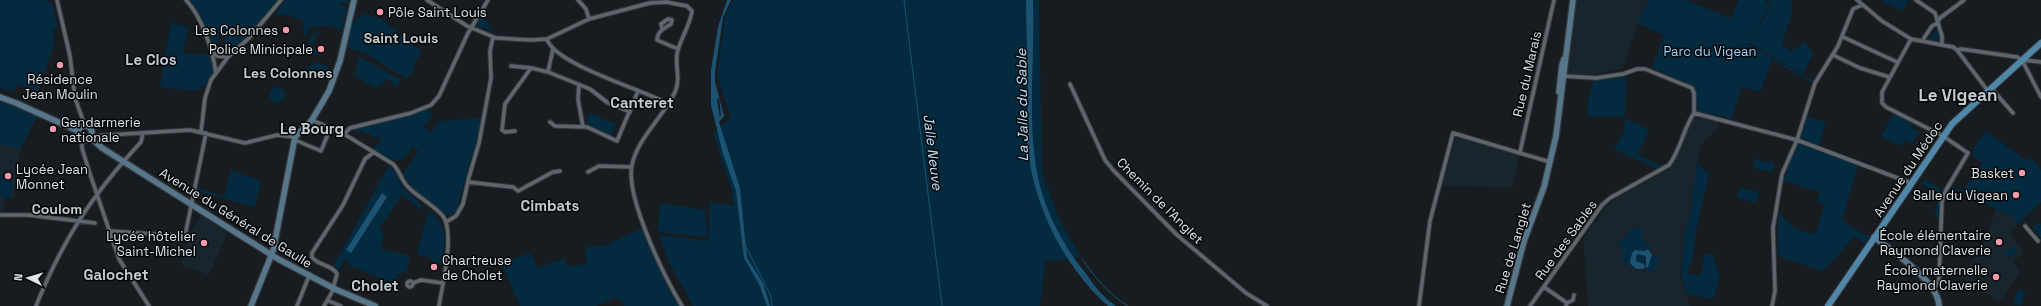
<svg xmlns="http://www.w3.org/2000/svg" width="2041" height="306" font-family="'Space Grotesk',sans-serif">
<rect width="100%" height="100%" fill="#161c20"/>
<path fill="#19252d" d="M1576 0H1648L1638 24 1623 69 1590 75 1569 74 1567 71Z
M0 101 37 116 19 153 15 198H5L4 211H0Z
M1701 118 1718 121V128L1700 146 1694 182 1691 212 1685 232 1680 275 1690 306H1588L1583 239 1606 207 1616 199 1672 167 1693 119Z
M1458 137 1520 155 1512 187 1442 186 1455 139Z
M1996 210 2011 216 2018 224 2009 234 2024 252 2013 262 2020 271 2001 302 1961 278 1980 248H1982Z
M201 214 228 231 209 275 181 265 188 231 191 232Z"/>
<path fill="#042a3f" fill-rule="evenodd" d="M0 0H46L52 4 58 28H53L54 44 38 92 16 84 13 92 0 88Z
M190 0H278C266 15 241 48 224 55 208 51 202 13 190 0ZM220 31 226 32 223 49 216 47Z
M285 0H349L348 4 341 2 340 5 347 8 342 30 325 25 317 28 312 26 308 28 309 33 304 36 303 20 285 14 280 16 276 12Z
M733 0H1039L1042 172 1059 219 1081 257 1045 262 1040 306H693L670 264 659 235 708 241 710 202 734 206 732 190 713 133 731 118 717 75 725 17Z
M1648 0H1686L1731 18 1739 0H1764L1770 5 1748 44 1813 81 1812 83 1772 60 1760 92 1741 87 1732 119 1698 111 1695 107 1696 93 1694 86 1652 68 1664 35 1638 24Z
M1767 0H1791C1795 18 1785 27 1782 45L1791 51 1805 42 1813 54 1803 74 1749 43 1772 4Z
M1880 0H1908L1903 11Z
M363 13 381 19 422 52 413 66 415 67 407 79 362 51 361 52 346 47 350 22 354 23 356 17 361 18Z
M482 13C483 17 491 25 493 30L492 31 476 26Z
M171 23 188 27 183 53 209 55C210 60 213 67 213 72 212 78 206 81 206 87L200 86 197 91 160 87Z
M1933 28 1937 29 1939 40H1925L1926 38 1929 39 1936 30Z
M319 31 313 43 307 46 310 37Z
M313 45 318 53 317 55 310 54Z
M359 57 401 80 396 87 387 79 377 88 354 76Z
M317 62 329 67 326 75 332 78 330 81 322 77 305 72 307 67Z
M1626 77 1625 117 1587 116V108L1593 81Z
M269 95a8 8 0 1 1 16 0a8 8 0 1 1-16 0Z
M0 101 37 116 21 148 0 144Z
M428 108 433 116 424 127 431 133 418 151 413 147 402 160H392L373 149 381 139 378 136 375 138 368 133 366 134 360 130 358 133 353 129 413 114Z
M590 113 616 124 611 137 585 124Z
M1893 114 1913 123 1911 128 1919 132 1911 144 1905 140 1901 146 1881 137Z
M1807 117 1826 122 1819 146 1800 139Z
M481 118 479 134 456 211 452 215 444 214 412 189 403 174 439 121Z
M1625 119 1649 129 1638 155 1663 166 1658 169 1614 149 1624 131Z
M1986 131 2027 161 2031 157 2041 170V202L2018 224 2011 216 1949 187 1951 185 1962 191 1983 163 1973 156 1972 152 1976 149 1974 148Z
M1800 144 1858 165 1842 220 1865 236 1872 234 1865 244 1854 236 1841 252 1823 271 1778 256V212L1795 229 1815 234 1825 205 1817 202 1820 192 1783 181 1796 145Z
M1755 159 1774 163 1773 172 1753 168Z
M1698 164 1709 173 1697 226 1693 255 1687 274 1701 275 1704 255 1712 253 1720 277 1713 299 1693 295 1688 296 1681 275 1685 232 1691 212 1694 182Z
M389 165 397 174 402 187 422 205 421 210 402 195 379 229 384 233 381 249 410 256 406 274 404 271 396 276 397 279 391 283 349 265 350 262 344 259 339 271 334 265Z
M231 171 261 180 255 207 196 191 197 188 224 196Z
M0 175H12L11 198 0 197Z
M1925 179 1942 190 1938 218 1935 217 1938 195 1922 184Z
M1739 188 1759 192 1756 203 1737 198Z
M660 203 705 210 707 237 658 232Z
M429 210C449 228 445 239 442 264L432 262V258L417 254Z
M2038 222 2041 225V238L2032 227Z
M1643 227 1641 237 1652 249 1638 250 1632 253 1630 262 1626 265 1621 259 1623 251 1618 241 1627 237 1631 229Z
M642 228 667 286 679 306H623L624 302 617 297 596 306H520L501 263 530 253 538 268 565 258 566 266 587 264 585 247 606 245Z
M2012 246 2017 251 2009 258 2004 253Z
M1636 259a5 5 0 1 1 10 0a5 5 0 1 1-10 0Z
M1652 255H1658L1660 258 1656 269 1647 272 1646 268 1649 264Z
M2018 290 2026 292 2021 306 2013 305Z"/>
<path fill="#1c5373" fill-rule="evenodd" d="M727 0H731L723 17 715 72V82L724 116 719 122 740 188 747 258 763 283 770 306H767L759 284 744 258 736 191 723 154 711 105V70L718 27ZM719 98 721 114 720 118 717 100Z
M1026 0H1033C1035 57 1027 116 1037 173 1044 210 1063 246 1087 275 1095 287 1104 298 1116 306H1108C1065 268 1034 207 1028 149 1026 133 1028 117 1028 101 1028 67 1026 33 1026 0Z
M382 193 387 197 351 253 346 250Z
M1648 249 1652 255 1648 267 1646 268V256L1638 254 1636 256V261L1644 264 1645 268C1638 270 1633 269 1630 262L1632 253 1635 250 1645 251Z"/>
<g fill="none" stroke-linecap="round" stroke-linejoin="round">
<path stroke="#1c5373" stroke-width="1" d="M904 0 942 306
M745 245 771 296 772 306
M1082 259C1094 276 1109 295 1128 306"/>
<defs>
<path id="street" d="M57 0 70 56 75 98 85 126
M186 0C202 17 213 51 216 73
M427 0 467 26 496 38 531 40 547 39 589 19
M578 0 586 9 589 19 650 3 666 2 687 6 692 11C690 26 680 39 677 54 675 68 681 78 675 92 664 116 637 139 632 165 625 197 665 278 682 306
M1857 0 1882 21 1911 39 1953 47 1957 50 1988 91
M1916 0 1935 13 1942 36V45
M1938 22 1940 18 1964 0
M662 28 661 24 668 19 672 20 671 24C664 29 658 30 657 40L678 49
M1843 37 1897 62
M1924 38 1932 26 1938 23
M547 39C554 64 643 90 667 103
M1911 39 1882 92V103L1886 107 1943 136 1968 153 1946 190 1942 201 1939 279 1936 286 1933 289
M1957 50 1961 49 2017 57 2022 60 2041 62
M212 51 217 56 228 57
M1833 55 1860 68 1889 77
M2022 60 2041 97
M511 66 531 68
M548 72 590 89 608 103 630 112
M1562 76 1596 78 1623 74 1637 69H1645L1692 88 1694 93V113
M1070 84 1105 160 1113 170 1177 235 1246 293 1267 306
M579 85 578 99 583 127
M1991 88 2013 113
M1694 113 1797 140 1911 183
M312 120 344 134 393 164C400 171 401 180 408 187 418 197 432 204 442 215 456 230 442 286 439 306
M550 122 555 126 587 127 617 141 638 91
M515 131 505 132 502 130 505 104 531 68 548 72 553 49
M201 132 205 98 211 80 228 57 249 38 281 0
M344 134 350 128 411 113 431 105 439 96 468 33 488 0
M92 136 190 130 245 143 277 135 295 137
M82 140V148L89 171 119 259 149 306
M295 140 321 151 330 129
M1520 152 1554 0
M588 172 599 166 631 167
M468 182 513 187 518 191 553 172 560 171
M0 215H28L95 223
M446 222 456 216 463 204 469 177 479 143 491 78 490 51 493 37
M2025 226 2038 241
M109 231 185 236 206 133
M407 284a3 3 0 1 1 6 0a3 3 0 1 1-6 0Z
M413 283 421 280 442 283
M1544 287 1567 303 1566 306
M329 301 341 306
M1567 303 1573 300 1574 295
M36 306C63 239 92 195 141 142L143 133
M297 306 309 276
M324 306 332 292 337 274C332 264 318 266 312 257V253L343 205 365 159 374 152
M1419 306 1430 221 1453 133 1550 162
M1530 306 1602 205 1610 198 1669 165C1681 149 1683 129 1694 113
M1772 306 1775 291 1773 228 1782 174 1797 140 1815 83 1838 46 1853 9 1862 5"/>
<path id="secondary" d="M1559 92 1562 65 1564 59
M0 97 16 103 78 131
M78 133a7 7 0 1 1 14 0a7 7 0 1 1-14 0Z
M91 138 102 148 278 259 337 290 375 306
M1874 237C1892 251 1939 282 1939 306
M251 306 273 251 295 137 312 120 329 91 340 61 354 0
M1507 306 1524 241 1544 187 1556 136 1573 0"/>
<path id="primary" d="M1828 306 1952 124 2041 43"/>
</defs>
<use href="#street" stroke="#34373b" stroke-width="5.5"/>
<use href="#secondary" stroke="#34373b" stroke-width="8"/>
<use href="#primary" stroke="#34373b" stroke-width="8"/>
<use href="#street" stroke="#5e666b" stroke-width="3.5"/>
<use href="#secondary" stroke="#577689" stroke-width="5.5"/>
<use href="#primary" stroke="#5086a7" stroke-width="6"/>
</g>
<g fill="#f39aaa" stroke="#040608" stroke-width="1.5">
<circle cx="380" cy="12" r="4"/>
<circle cx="286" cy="30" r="4"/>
<circle cx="321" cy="49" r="4"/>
<circle cx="60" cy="65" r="4"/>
<circle cx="53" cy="129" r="4"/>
<circle cx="2022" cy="173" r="4"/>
<circle cx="8" cy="176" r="4"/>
<circle cx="2016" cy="195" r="4"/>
<circle cx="1999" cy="242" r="4"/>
<circle cx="204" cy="243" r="4"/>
<circle cx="434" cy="267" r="4"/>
<circle cx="1996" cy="277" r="4"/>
</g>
<g text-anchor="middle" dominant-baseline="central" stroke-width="3" stroke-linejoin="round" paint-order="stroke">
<g font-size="13" fill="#e0e4e7" stroke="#040608" text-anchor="end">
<text x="388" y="12" text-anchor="start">Pôle Saint Louis</text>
<text x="278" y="30">Les Colonnes</text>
<text x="313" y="49">Police Minicipale</text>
<text x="60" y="79" text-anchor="middle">Résidence<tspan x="60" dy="15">Jean Moulin</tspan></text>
<text x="61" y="122" text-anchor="start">Gendarmerie<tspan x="61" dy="15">nationale</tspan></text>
<text x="16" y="169" text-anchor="start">Lycée Jean<tspan x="16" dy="15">Monnet</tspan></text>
<text x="2014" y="173">Basket</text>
<text x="2008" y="195">Salle du Vigean</text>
<text x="1991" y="235">École élémentaire<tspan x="1991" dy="15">Raymond Claverie</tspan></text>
<text x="196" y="236">Lycée hôtelier<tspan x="196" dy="15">Saint-Michel</tspan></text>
<text x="442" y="260" text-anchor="start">Chartreuse<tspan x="442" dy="15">de Cholet</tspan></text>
<text x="1988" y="270">École maternelle<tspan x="1988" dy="15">Raymond Claverie</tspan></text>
</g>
<g font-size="13" fill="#9ed5fa" stroke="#040608">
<text x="1710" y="51">Parc du Vigean</text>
</g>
<g font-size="13" fill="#e0e4e7" stroke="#040608">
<text transform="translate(1527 74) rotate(-77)">Rue du Marais</text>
<text transform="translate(1908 169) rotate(-56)">Avenue du Médoc</text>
<text transform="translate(1160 201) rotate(45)">Chemin de l'Anglet</text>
<text transform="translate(236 218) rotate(32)">Avenue du Général de Gaulle</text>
<text transform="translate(1566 240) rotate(-54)">Rue des Sables</text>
<text transform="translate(1513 248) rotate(-73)">Rue de Langlet</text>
</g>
<g font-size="14" font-weight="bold" fill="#c2cbd1" stroke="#040608">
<text x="401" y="38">Saint Louis</text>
<text x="288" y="73">Les Colonnes</text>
<text x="57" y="209">Coulom</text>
</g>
<g font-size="14" font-style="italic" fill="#c2e6ff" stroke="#040608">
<text transform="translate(1022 105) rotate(-91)">La Jalle du Sable</text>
<text transform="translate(933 152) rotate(83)">Jalle Neuve</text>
</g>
<g font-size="15" font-weight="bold" fill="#c2cbd1" stroke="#040608">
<text x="151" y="59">Le Clos</text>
<text x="642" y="102">Canteret</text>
<text x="312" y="128">Le Bourg</text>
<text x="550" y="205">Cimbats</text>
<text x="116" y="274">Galochet</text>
<text x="375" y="285">Cholet</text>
</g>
<g font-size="17" font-weight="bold" fill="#c2cbd1" stroke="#040608">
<text x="1958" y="95">Le Vigean</text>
</g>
</g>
<g transform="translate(28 278) rotate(275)" stroke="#040608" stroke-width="3" paint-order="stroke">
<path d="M0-3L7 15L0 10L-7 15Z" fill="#e0e4e7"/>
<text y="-6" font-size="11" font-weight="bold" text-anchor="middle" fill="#e0e4e7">N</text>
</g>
</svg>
